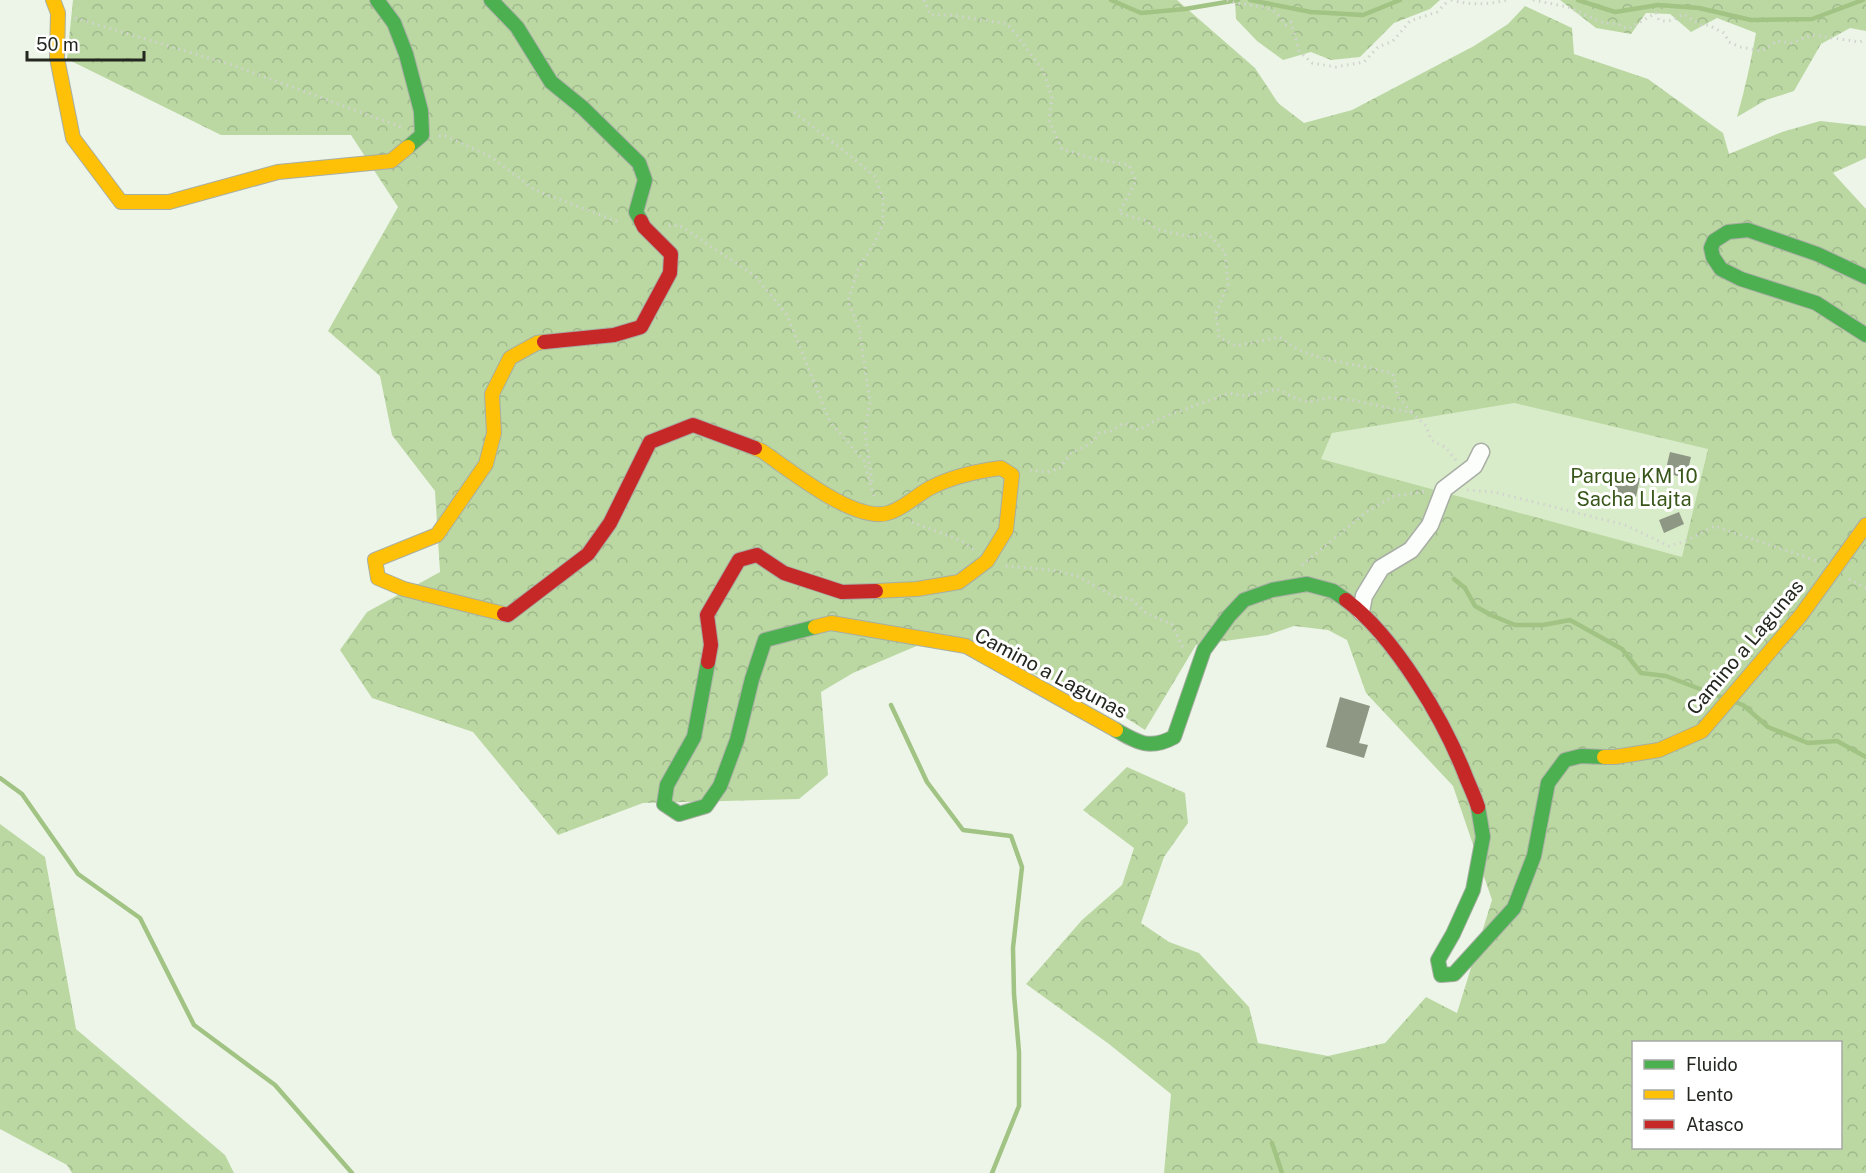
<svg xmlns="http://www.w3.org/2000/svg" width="1866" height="1173" font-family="'Public Sans',sans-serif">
<defs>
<pattern id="forest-crowns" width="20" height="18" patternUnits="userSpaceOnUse" patternTransform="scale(1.5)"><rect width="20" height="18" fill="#bbd8a3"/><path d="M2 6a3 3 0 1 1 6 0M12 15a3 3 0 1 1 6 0" fill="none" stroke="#a0b98c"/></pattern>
</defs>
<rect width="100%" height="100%" fill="#edf5e8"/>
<path fill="url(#forest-crowns)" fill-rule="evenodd" d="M73 0H1177L1255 68 1278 103 1304 123 1352 110 1474 46 1508 24 1525 6 1572 28 1574 54 1648 79 1723 133 1729 154 1782 132 1820 121 1866 126V158L1833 173 1866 209V1173H1164L1171 1094 1109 1044 1026 984 1082 920 1122 885 1134 848 1083 810 1127 767 1185 793 1188 823 1164 857 1141 923 1169 942 1199 953 1249 1007 1258 1043 1328 1056 1385 1043 1426 997 1457 1013 1492 900 1453 786 1366 693 1347 640 1328 630 1294 626 1268 635 1196 645 1145 730 1086 692 995 660 926 642 853 673 821 692 828 775 799 799 643 803 558 835 473 732 372 698 340 650 367 612 440 572 435 491 392 435 380 376 328 331 398 207 351 135H221L67 59ZM1634 1042H1840V1148H1634Z
M1235 0H1440L1430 9 1394 23 1360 57 1331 60 1311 52 1283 60 1257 41 1236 19Z
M1560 0H1866V31L1850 28 1821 44 1794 91 1766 100 1737 117C1745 89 1751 61 1756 33L1717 18 1691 32 1670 14 1646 13 1631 34 1596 28Z
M0 824 45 857 76 1029 225 1155 234 1173H72L67 1165 0 1129Z"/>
<path fill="#d8ecc9" d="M1514 403 1708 449 1682 557 1321 459 1332 433Z"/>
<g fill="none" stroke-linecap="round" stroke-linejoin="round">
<path stroke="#a1c383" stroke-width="4.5" d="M1111 0 1141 13 1185 9 1238 0
M1250 0 1311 12 1363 15 1400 0
M1578 0 1615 12 1658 5 1699 8 1751 20 1812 19 1863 0
M1454 579 1465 588 1475 606 1491 615 1515 625H1543L1570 620 1622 649 1641 673 1666 676 1721 697
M1735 702 1743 705 1768 727 1808 743 1837 741 1866 757
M891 705 927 782 963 830 1011 836 1022 867 1013 948 1014 994 1019 1052V1106L992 1173
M0 778 22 794 78 874 140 918 194 1025 275 1085 352 1173
M1272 1143 1282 1173"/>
</g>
<path fill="#8d9784" d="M1670 452 1691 457 1686 478 1665 473Z
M1618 474 1640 478 1636 497 1614 493Z
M1679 512 1684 524 1664 533 1659 520Z
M1340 697 1370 706 1359 743 1368 745 1364 758 1326 747Z"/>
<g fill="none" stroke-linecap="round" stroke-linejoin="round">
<defs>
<path id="street" d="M1361 612 1364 596 1381 568 1411 550 1430 525 1444 489 1474 466 1481 452"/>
<path id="fast" d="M377 0 394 23 406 54 421 111 422 135 408 147
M491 0 517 27 551 82 583 108 639 163 645 180 636 212 641 221
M1866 277 1817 254 1748 230 1728 232 1714 241 1711 248 1713 257 1721 269 1741 279 1816 303 1866 335
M708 662 694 737 667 785 664 804 679 814 706 806 720 786 737 740 752 679 765 640 815 627
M1116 730C1138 743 1150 750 1174 737L1204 650 1229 616 1244 600 1272 590 1307 584 1333 591 1346 600
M1478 807 1483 837 1473 890 1453 934 1438 960 1441 975 1454 974 1514 908 1534 856 1548 783 1565 760 1581 756 1604 757"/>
<path id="slow" d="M53 0 58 13 57 58 73 138 121 202H169L278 172 391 161 408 147
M755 448 762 451C790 470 858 526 891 512 905 507 917 495 930 488 951 477 978 471 1001 468L1012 475 1006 530 987 561 959 582 917 589 876 591
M504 614 404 589 378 578 375 560 437 535 486 464 494 433 492 394 510 358 537 343 544 342
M815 627 831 623 966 646 1116 730
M1604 757H1615L1659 750 1702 731 1801 615 1866 525"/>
<path id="jam" d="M544 342 614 335 641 327 670 273 671 254 644 227 641 221
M1346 600C1395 637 1444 720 1466 777 1470 787 1475 797 1478 807
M504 614 508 615 588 554 610 523 650 442 693 425 755 448
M708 662 711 645 707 615 739 560 757 555 784 573 842 592 876 591"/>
</defs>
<use href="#street" stroke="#a8aea4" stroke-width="19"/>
<use href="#fast" stroke="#a8aea4" stroke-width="16"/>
<use href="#slow" stroke="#a8aea4" stroke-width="16"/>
<use href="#jam" stroke="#a8aea4" stroke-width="16"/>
<path stroke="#d1d3cf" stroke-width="3" stroke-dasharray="1.5 4.5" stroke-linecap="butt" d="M924 0 931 15H951L1008 24 1043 70 1052 98 1049 120 1062 149 1091 158 1129 165 1136 181 1119 213 1147 221 1156 229 1191 237 1207 233 1225 252 1228 285 1216 313 1219 337 1236 346 1279 337C1286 341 1292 346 1299 350 1329 363 1362 364 1393 374L1398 397 1412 413
M1227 0C1241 6 1258 4 1272 10 1278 13 1282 20 1286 25L1291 22 1299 51 1312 63 1336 67 1364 62 1378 47 1393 41 1410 21 1437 12 1449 0
M1451 0C1470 5 1487 5 1507 0
M1533 0 1568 7 1583 14 1602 22 1620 25 1628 29 1656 13 1659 20C1669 23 1675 19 1683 14L1701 25H1708L1724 33 1729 42 1740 47 1762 51 1777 41 1791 43 1812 35 1860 42 1866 39
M75 18 229 64 404 128
M794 112 858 162 875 177 883 198V223L874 244 859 267 848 301 859 328 870 402 865 433 872 483
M439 136H446L491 157 535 190 621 223
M669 226 679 225 755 276 787 315 830 422 864 461 873 494 875 497
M1030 470 1047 472 1060 468 1072 452 1085 447 1094 440 1099 433 1111 431 1124 423 1139 430 1156 420 1229 393 1245 396 1277 389 1295 398 1308 402 1329 398 1352 400 1412 413 1426 426 1431 440 1445 447 1456 460
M1467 490 1494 492 1625 525 1669 546 1686 541 1714 526 1817 561
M912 522 962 541 974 550
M1302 565 1365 513 1394 496 1428 491
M1006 566 1052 570 1077 576 1113 596 1131 599 1147 614 1172 624 1184 650
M1849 579 1866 588"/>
<use href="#street" stroke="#fcfefc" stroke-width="16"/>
<use href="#fast" stroke="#4caf50" stroke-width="14"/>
<use href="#slow" stroke="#ffc107" stroke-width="14"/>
<use href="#jam" stroke="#c62828" stroke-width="14"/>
</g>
<g text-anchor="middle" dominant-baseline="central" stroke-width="6" stroke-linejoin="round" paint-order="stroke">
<g font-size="20" fill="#38561a" stroke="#fff">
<text x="1634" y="476">Parque KM 10<tspan x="1634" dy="23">Sacha Llajta</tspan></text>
</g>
<g font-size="20" fill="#23271f" stroke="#fff">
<text transform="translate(1745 647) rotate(-50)">Camino a Lagunas</text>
<text transform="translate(1051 673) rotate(28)">Camino a Lagunas</text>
</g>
</g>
<rect x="1632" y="1041" width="210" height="108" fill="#ffffff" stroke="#a7a9a5" stroke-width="1.5"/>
<rect x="1644" y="1060" width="30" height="9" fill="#4caf50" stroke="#a7a9a5" stroke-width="1.5"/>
<text x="1686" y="1071" font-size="18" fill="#23271f">Fluido</text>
<rect x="1644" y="1090" width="30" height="9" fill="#ffc107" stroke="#a7a9a5" stroke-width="1.5"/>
<text x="1686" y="1101" font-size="18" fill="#23271f">Lento</text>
<rect x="1644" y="1120" width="30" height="9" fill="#c62828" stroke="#a7a9a5" stroke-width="1.5"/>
<text x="1686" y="1131" font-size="18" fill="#23271f">Atasco</text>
<path d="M27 51v9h117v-9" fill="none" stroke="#23271f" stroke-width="3"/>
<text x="36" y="51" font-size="18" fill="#23271f" stroke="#ffffff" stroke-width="4.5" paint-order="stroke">50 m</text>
</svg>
